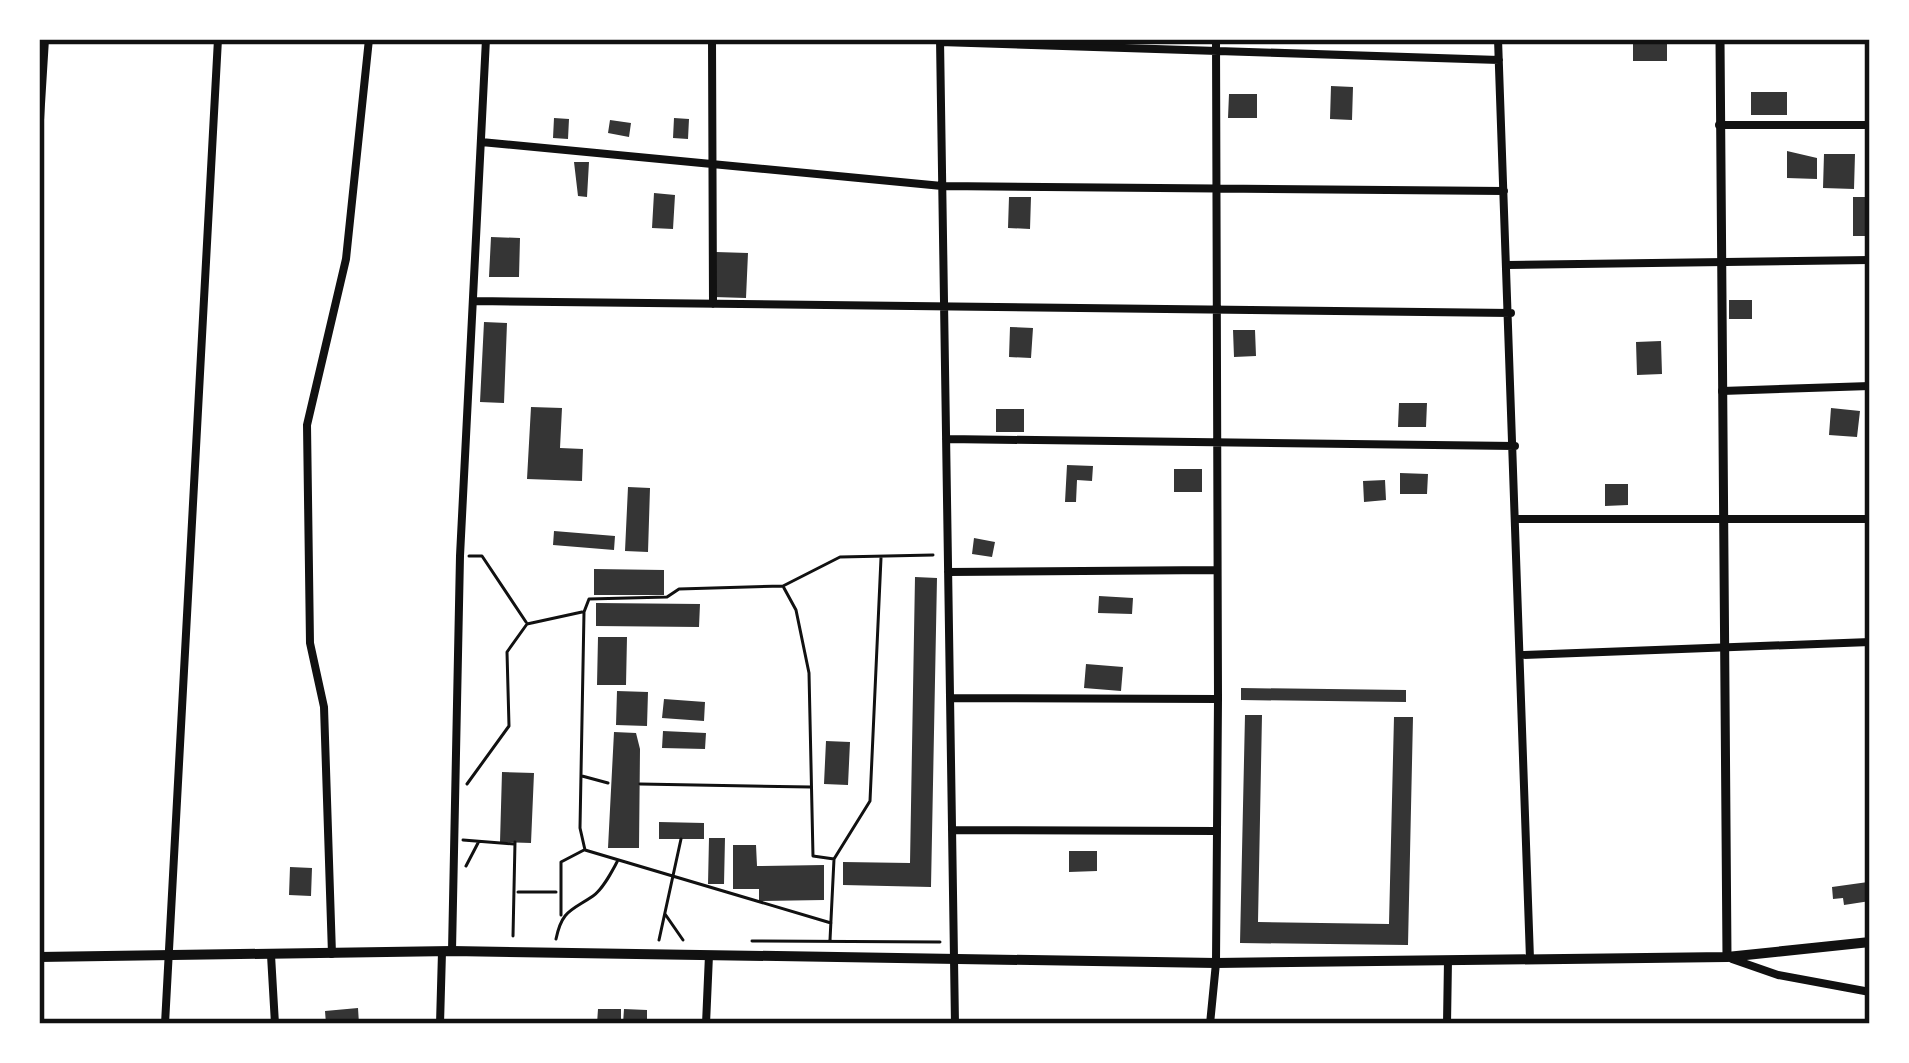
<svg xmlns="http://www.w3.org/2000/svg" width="1909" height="1063" font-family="Mulish,sans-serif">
<rect width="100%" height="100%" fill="#fff"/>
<path fill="#353535" d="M1633 39H1667V61H1633Z
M1331 86 1353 87 1352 120 1330 119Z
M1751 92H1787V115H1751Z
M1229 94H1257V118H1228Z
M554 118 569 119 568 139 553 138Z
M674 118 689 119 688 139 673 138Z
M610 120 631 123 629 137 608 133Z
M1787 151 1817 158V179L1787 178Z
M1824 154H1855L1854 189 1823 188Z
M574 162H589L587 197 578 196Z
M654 193 675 195 673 229 652 228Z
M1009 197H1031L1030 229 1008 228Z
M1853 197H1870V236H1853Z
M491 237 520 238 519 277H489Z
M716 252 748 253 746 298 714 297Z
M1729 300H1752V319H1729Z
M484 322 507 323 504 403 480 402Z
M1010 327 1033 328 1031 358 1009 357Z
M1233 330H1255L1256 356 1234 357Z
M1661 341 1662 374 1637 375 1636 342Z
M1399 403H1427L1426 427H1398Z
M531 407 562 408 560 448 583 449 582 481 527 479Z
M1831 408 1860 411 1857 437 1829 435Z
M996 409H1024V432H996Z
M1067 465 1093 466 1092 481 1077 480 1076 502H1065Z
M1174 469H1202V492H1174Z
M1400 473 1428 474 1427 494H1400Z
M1385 480 1386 500 1364 502 1363 481Z
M1605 484H1628V505L1605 506Z
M628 487 650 488 648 552 625 551Z
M554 531 615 536 614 550 553 545Z
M974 538 995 542 992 557 972 554Z
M594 569 664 570V595H594Z
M915 577 937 578 931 887 843 885V862L910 863Z
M1099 596 1133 598 1132 614 1098 613Z
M596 603 700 604 699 627 596 626Z
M598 637H627L626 685H597Z
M1086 664 1123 667 1121 691 1084 688Z
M1241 688 1406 690V702L1241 700Z
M617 691 648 692 647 726 616 725Z
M664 699 705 702 704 721 662 718Z
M1245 715H1262L1258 922 1389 924 1394 717H1413L1408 945 1240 943Z
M663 731 706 733 705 749 662 748Z
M614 732 636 733 640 749 639 848H608Z
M826 741 850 742 848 785 824 784Z
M502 772 534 773 531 843 500 842Z
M659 822 704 823V839H659Z
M709 838H725L724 884H708Z
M733 845H756L757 866 824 865V900L759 901V889H733Z
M1069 851H1097V871L1069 872Z
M290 867 312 868 311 896 289 895Z
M1868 882 1870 901 1844 905 1843 898 1833 899 1832 887Z
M358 1008 359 1024H326L325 1011Z
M598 1009H621V1024H597Z
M624 1009 647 1010V1024H623Z"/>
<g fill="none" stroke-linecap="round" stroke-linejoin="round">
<path stroke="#111" stroke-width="3" d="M469 556H482L526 622
M784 588 796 610 809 673 813 856 834 859
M582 776 608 783
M467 784 509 726 507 652 527 624 582 612
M640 784 811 787
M463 840 514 844
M466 866 478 843
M518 892H556
M665 914 683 940
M561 915V862L584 850
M831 923 585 850 580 828 584 612 589 599 667 597 679 589 783 586 840 557 933 555
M513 936 515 842
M556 939C562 910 571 911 593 896 603 889 611 873 617 862
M659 940 681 839
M830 940 834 859 870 801 881 558
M752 941 940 942"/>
<path stroke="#111" stroke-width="8" d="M712 39 713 304
M940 39 955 1024
M1498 39 1530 959
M940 42 1499 60
M1719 125H1870
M39 136 45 39
M481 142 942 186 1504 191
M1508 265 1870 260
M475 301 1511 313
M1722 391 1870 386
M946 439 1515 446
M1518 519H1870
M948 572 1216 570
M1521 655 1870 642
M952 698 1218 699
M952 830 1216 831
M452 951 460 556 486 39
M332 954 324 707 310 643 307 425 346 259 369 39
M271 955 275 1024
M1732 959 1778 975 1870 992
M165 1024 218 39
M440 1024 442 952
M706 1024 709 955
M1210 1024 1216 963 1218 699 1216 39
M1447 1024 1448 960"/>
<path stroke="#111" stroke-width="9" d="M1720 39 1727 957"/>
<path stroke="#111" stroke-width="10" d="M39 957 452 951 1216 963 1727 957 1870 942"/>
</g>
<rect width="1909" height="1063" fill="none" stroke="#ffffff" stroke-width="84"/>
<rect x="42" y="42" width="1825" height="979" fill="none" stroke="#111" stroke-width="4.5"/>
</svg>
